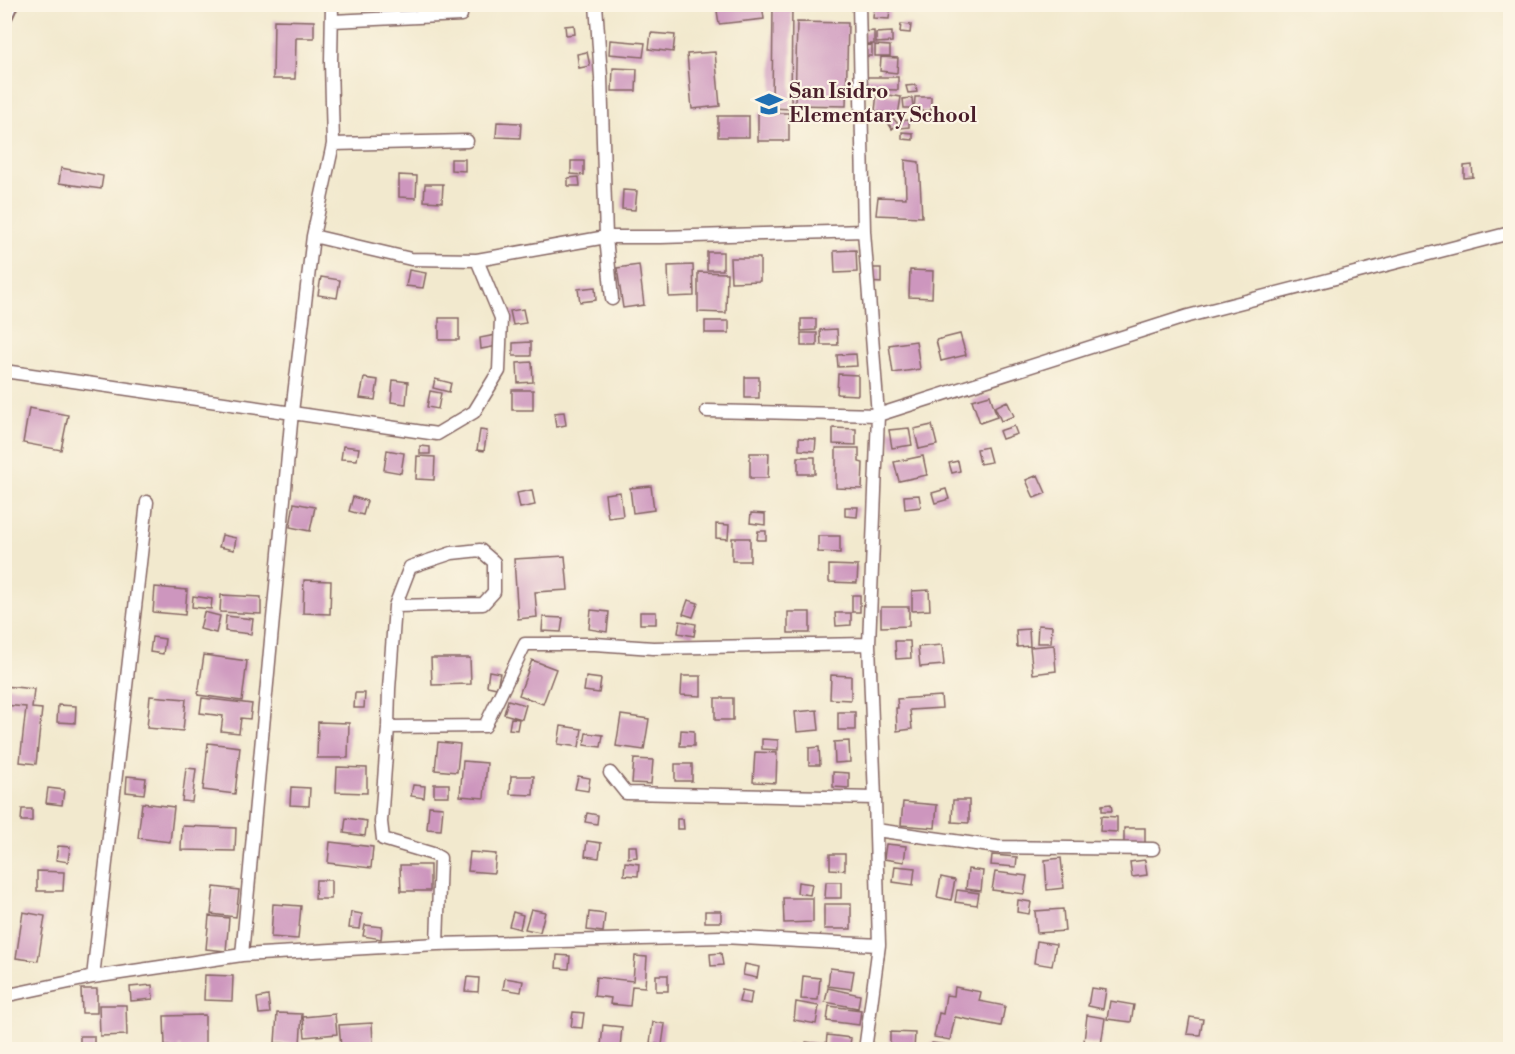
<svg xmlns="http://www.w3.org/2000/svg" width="1515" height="1054" font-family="'Libre Bodoni',serif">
<rect width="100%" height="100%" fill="#fcf5e5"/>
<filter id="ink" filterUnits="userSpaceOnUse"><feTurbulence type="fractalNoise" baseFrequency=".0167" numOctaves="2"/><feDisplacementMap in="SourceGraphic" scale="12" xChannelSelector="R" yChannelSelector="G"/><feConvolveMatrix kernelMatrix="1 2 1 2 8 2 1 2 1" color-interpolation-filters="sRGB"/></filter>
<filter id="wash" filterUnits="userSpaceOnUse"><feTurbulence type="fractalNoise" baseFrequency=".008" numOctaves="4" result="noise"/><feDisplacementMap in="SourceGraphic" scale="24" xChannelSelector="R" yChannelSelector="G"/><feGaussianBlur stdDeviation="1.35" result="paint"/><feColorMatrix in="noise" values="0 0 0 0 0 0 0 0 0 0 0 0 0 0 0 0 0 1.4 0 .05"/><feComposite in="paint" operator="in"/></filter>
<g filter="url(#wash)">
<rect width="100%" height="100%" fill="#f2e9ce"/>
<g id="blocks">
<path fill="#cd96be" d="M716 4H762L764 19 719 24Z
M773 5H792L791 109 772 108Z
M874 8 890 9 889 19 873 18Z
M274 20 314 21V38H296L295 79H273Z
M797 22 848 23 846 106 795 105Z
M901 24 911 25 910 33 900 32Z
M574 25 575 34 566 35 565 26Z
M874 31V44H863V32Z
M892 32V42L876 43V33Z
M651 33 675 35 673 52 649 49Z
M610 40 645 43 643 57 609 54Z
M872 45V56H863V46Z
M875 45 890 46V56H875Z
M587 52 590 66 579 68 577 54Z
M715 52 720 106 692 109 687 54Z
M881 57 898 58 897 73 880 71Z
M613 68 637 69 636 91H612Z
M864 77H898V90L864 89Z
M916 85 917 92 908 93 906 86Z
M877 93 901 97 898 115 875 111Z
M915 97H931V111H914Z
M912 98 913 108H904L903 99Z
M758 113H789V141H758Z
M718 116H749V137H718Z
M892 117 898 124 892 129 887 121Z
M909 120V127L900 128V121Z
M497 122 521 123 520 138 496 137Z
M902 132 913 133V140L902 139Z
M451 159H465V171L451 170Z
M905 160 919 162 922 217 876 215 878 197 906 198Z
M571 161H584V175L571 174Z
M1472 165 1473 177 1464 178V166Z
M61 168 103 176 101 189 59 183Z
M399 175 417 176 416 198 399 197Z
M579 177 580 186H568V178Z
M425 184H443L442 202 424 201Z
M623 190 637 191 635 210 622 209Z
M856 250 857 272 835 273 834 251Z
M707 252H723V270H707Z
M730 258H760V281L731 282Z
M639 265 644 305 623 308 617 268Z
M693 265 694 296 669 297 668 266Z
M869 268H881V283L869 282Z
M409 270 426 273 423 288 406 286Z
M910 270 933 271 932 298 909 297Z
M698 272 727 273 726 313 698 312Z
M321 277 340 280 337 298 318 295Z
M595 287 596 300 580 302 578 289Z
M523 309 526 323 513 325 510 311Z
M439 318H459V340H439Z
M801 319H816V330L801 331Z
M705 321H729V333H705Z
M837 329 838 345H821L820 330Z
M801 333H817V346H801Z
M960 334 966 355 941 361 936 340Z
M496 335 498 346 481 349 480 338Z
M916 341 920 369 893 373 889 345Z
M531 342V356H513V343Z
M856 354 857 366 838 367 837 355Z
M532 362 533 382 518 383 517 363Z
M838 374 858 375V395L837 394Z
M745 377H759V398H745Z
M364 378 378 380 375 400 360 398Z
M435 379 451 383 449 392 433 388Z
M393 380 408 382 406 404 391 402Z
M512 390H533V410H512Z
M430 391 441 393 438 409 427 407Z
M990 395 997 417 980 423 972 400Z
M1007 401 1014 416 1001 421 995 407Z
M29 408 68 415 61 450 23 443Z
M564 412 566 425 556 427 554 413Z
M932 425 937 445 919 449 914 429Z
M1014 426 1017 434 1002 439 999 431Z
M833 428 856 429V445L833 444Z
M909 428 912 445 892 448 889 430Z
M480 430 487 431 484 451 477 450Z
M799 438 816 439 815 451 799 450Z
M343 446 359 448 357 460 341 459Z
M420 446 430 447V454H420Z
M987 447 991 462 980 464 977 449Z
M836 448H859V462L863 463 862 489 836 488Z
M387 450 404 453 401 473 384 470Z
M750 453H769L768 478H750Z
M417 456 435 457 434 480 416 479Z
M923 456 927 475 899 481 894 462Z
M798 457H815V474H798Z
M958 461 960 471 952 473 949 463Z
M1038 475 1046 493 1034 498 1026 480Z
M651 486 654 510 633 513 630 488Z
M946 489 949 499 935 503 932 493Z
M532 490 535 505 520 508 517 493Z
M620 492 623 516 608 518 605 494Z
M919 495 921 507 905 509 904 496Z
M353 497 367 501 363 515 349 511Z
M294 503 315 507 310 531 290 527Z
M845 507H858L857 517 845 516Z
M751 513 765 514V525L750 523Z
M716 524 729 525 728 539 716 538Z
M758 531H766V540H757Z
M222 535 236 538 234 550 219 547Z
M818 536H840V553L818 552Z
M732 538H750V561H732Z
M565 556 568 590 535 592 537 617 518 619 514 559Z
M829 565 858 566 857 583 829 582Z
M304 580 331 581 330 614 303 613Z
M155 587 187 590 185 615 153 612Z
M929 590 930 610 912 611V591Z
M221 595 261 597V614L220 612Z
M852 595H860V612H852Z
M193 596 212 599 211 609 192 607Z
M688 600 698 603 693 617 683 614Z
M881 607H909V626L881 627Z
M591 610 609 612 607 632 589 629Z
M204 612 220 616 216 633 200 629Z
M640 612H656V624H640Z
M788 612H810V633H788Z
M835 613H851V625L836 626Z
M226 616 253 619 251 634 225 631Z
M543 617 563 618 561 632 542 631Z
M680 621 696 624 694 636 678 633Z
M1038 625 1052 626 1051 643H1037Z
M1029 629 1030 646 1017 647 1016 630Z
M152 637 165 639 163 654 150 652Z
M895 641H910L911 658 896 659Z
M942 645 944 665 920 667 918 647Z
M1054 645 1056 671 1033 674 1030 647Z
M204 655 247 661 242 701 198 695Z
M431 658H470L471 684 432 685Z
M532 660 556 669 543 704 519 695Z
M489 671 500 673 497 688 487 686Z
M831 675 851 676V700L830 699Z
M682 676H701V696L681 695Z
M586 677 601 679 599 693 584 691Z
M4 686 34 689 32 708 42 709 36 764 20 762 26 707 4 705Z
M355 693H365L364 708H354Z
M150 696 186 699 183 731 147 728Z
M941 696 942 708 910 710 912 729 897 731 896 708H898L897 699Z
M202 698 252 704 250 719 241 718 239 733 221 731 223 716 200 713Z
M715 698H733V720H715Z
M508 700 526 705 522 719 504 714Z
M58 705 76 706 75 723 57 722Z
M817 710 819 730 797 732 795 712Z
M838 712H855V730H838Z
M621 715 649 719 644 750 616 746Z
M511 718 519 719 517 730 509 729Z
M318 722 349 723 348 758H317Z
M561 726 582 729 579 747 558 744Z
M681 730 694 731V746H680Z
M586 733 603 735 601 747 584 745Z
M762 739 778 740V750L762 749Z
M849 741 850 762 835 763 834 742Z
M438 742 460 744 457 772 435 770Z
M208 743 240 747 235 794 203 790Z
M819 747 820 765H809V748Z
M755 752 777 753 776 783 753 782Z
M634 759 653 760 651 784 632 783Z
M463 761 487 763 484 798 460 796Z
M675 764H692V781H675Z
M337 767 367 768V793L336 792Z
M186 768 196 769 192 802 182 801Z
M833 772 849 773V788L833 787Z
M127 776 146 778 144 794 126 792Z
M511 776H534L533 795 510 794Z
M578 776 590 778 588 791 575 789Z
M434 784H449V796H434Z
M413 785 425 786 424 798 411 796Z
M291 787 310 788 309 806 290 805Z
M48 788 64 790 62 805 46 803Z
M953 800H969V823L952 822Z
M903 802 937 805 935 828 901 825Z
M142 803 174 807 170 842 138 838Z
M1111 804 1112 811H1102V805Z
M429 806 443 807 441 830 427 829Z
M22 809H32V821H21Z
M587 813 598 815 597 824 585 822Z
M1101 816 1117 817V832L1100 831Z
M346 818 367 821 365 836 344 833Z
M677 819H683L684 829H677Z
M182 826 236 828 235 851 181 850Z
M1124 828H1145V843H1124Z
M587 841 601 843 599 858 585 856Z
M330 842 373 847 371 868 328 863Z
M886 844 906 846 904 862 884 859Z
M58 846 70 847 68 862 56 860Z
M628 846H636L637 857 628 858Z
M470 852 496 854 494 873 468 871Z
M830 854H845V870L830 869Z
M992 855 1017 857 1016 867 991 865Z
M1061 858 1064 888 1047 890 1045 860Z
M1145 860 1147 875 1132 877 1130 862Z
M625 862 639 864 638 876 624 875Z
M400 865H430V891H401Z
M895 866 915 868 913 885 893 882Z
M968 869 983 871 981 891 966 889Z
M37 871 64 872 63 891H37Z
M995 872 1027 876 1024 894 992 890Z
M941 877 955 880 951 900 937 897Z
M316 880H331V899H315Z
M798 882 812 884 810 895 797 893Z
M826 882H841V898H825Z
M214 887 239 890 236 917 211 914Z
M957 890 979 893 977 905 955 902Z
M783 898H813V922L784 923Z
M1018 900 1031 902 1029 914 1017 912Z
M273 904 301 906 298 939 271 937Z
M824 904H851V929H824Z
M531 909 545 912 540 932 525 929Z
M1063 909 1065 931 1037 933 1035 911Z
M705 911H721V922H705Z
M23 912 45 916 38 961 16 958Z
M351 912 362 914 360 929 349 928Z
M513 912 523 915 520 929 509 926Z
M589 912 605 914 603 932 587 930Z
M209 916 229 918 226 951 206 949Z
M365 925 382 927 381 939 363 936Z
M1037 941 1056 944 1052 966 1034 963Z
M721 953 723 965 711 966 710 954Z
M557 955 570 956 569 969 556 968Z
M635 956 647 957 645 987 632 986 630 1006 610 1004 611 998 594 996 596 977 633 981Z
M745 964 759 967 757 978 743 975Z
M830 968 854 971 851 989 828 986Z
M205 975 233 976 232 1001 204 1000Z
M656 975H668V991H656Z
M803 976 820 978 818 1000 801 999Z
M467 977 479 978 478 992 465 991Z
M505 978 523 981 521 992 503 989Z
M152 985 153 999 131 1001 130 987Z
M955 987 981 992 979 1001 1005 1006 1001 1026 955 1017 950 1040 934 1037 939 1013 943 1014 946 995 954 996Z
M828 988 860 995 858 1008 825 1002Z
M1091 988 1106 990 1103 1009 1088 1006Z
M81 989H97V1013H82Z
M742 990 752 992 750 1004 739 1002Z
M268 996 270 1013 259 1014 257 998Z
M1110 1001 1134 1005 1131 1022 1107 1019Z
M796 1002 819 1006 816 1024 794 1020Z
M99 1005H126L127 1035 100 1036Z
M829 1006 861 1010 859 1025 827 1021Z
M573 1012 584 1013 582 1028 571 1027Z
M277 1013 302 1014 300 1044 275 1043Z
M335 1014 337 1034 305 1037 303 1017Z
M205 1015V1047H206V1050H181V1046H179L180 1050H164V1047H176L165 1046 164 1016Z
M1087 1015 1105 1018 1101 1045 1084 1042Z
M1190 1017 1203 1019 1200 1035 1187 1034Z
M653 1022 665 1024 662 1045 650 1043Z
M372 1023 373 1045 341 1047 339 1025Z
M603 1025 622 1027 620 1048 601 1046Z
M890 1032 915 1033 914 1050H890Z
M827 1035 851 1038 849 1050 826 1046Z
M80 1036H94V1050H80Z
M806 1042 821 1044 820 1050H805Z
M932 1043 947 1045 946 1050H931Z
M787 1044 804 1047 803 1050H786Z
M223 1045H238V1050H223Z"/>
</g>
</g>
<g filter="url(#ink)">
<use href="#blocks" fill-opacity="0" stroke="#856664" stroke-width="1.5"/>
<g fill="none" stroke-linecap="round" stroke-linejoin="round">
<defs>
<path id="street" d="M596 4 601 77 606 237 612 299
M859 4 864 231 878 415 869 644 875 798 879 945 865 1050
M332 21 461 15
M333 144 467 141
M313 236 411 259 477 260 606 237H661L864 231
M4 371 437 434 474 412 499 371 501 318 477 260
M707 411 878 415 1188 316 1510 233
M395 606 483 604 494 592V562L480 550 452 553 410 567 395 606 389 689 388 727 381 822 383 839 433 854 440 858 437 944
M388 727 485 726 525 644H595L653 648 869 644
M610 773 626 793 875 798
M876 830 997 847 1153 849
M242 955 292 412 313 236 333 144 331 62 332 4
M93 977 147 502
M4 996 93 977 242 955 437 944 722 937 879 945"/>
<path id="secondary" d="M4 15 9 4"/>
</defs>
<use href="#street" stroke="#856664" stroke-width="15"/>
<use href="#secondary" stroke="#856664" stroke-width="20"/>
<use href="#street" stroke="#fff" stroke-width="12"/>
<use href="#secondary" stroke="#fff" stroke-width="16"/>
</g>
</g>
<defs>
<symbol id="school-bare" viewBox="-9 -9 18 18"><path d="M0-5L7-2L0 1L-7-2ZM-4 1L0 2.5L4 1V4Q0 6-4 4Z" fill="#1f6fb2" stroke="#fcf5e5" stroke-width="2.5" paint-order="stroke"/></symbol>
</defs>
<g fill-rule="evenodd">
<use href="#school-bare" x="750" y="85" width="38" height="38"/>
</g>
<g text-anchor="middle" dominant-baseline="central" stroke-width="4.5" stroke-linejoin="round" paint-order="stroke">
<g font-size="21" font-weight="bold" fill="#4a1f2b" stroke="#fcf5e5" text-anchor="start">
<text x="789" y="92">San Isidro<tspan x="789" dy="24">Elementary School</tspan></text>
</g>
</g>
<rect width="1515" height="1054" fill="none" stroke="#fcf5e5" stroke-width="24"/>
</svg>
